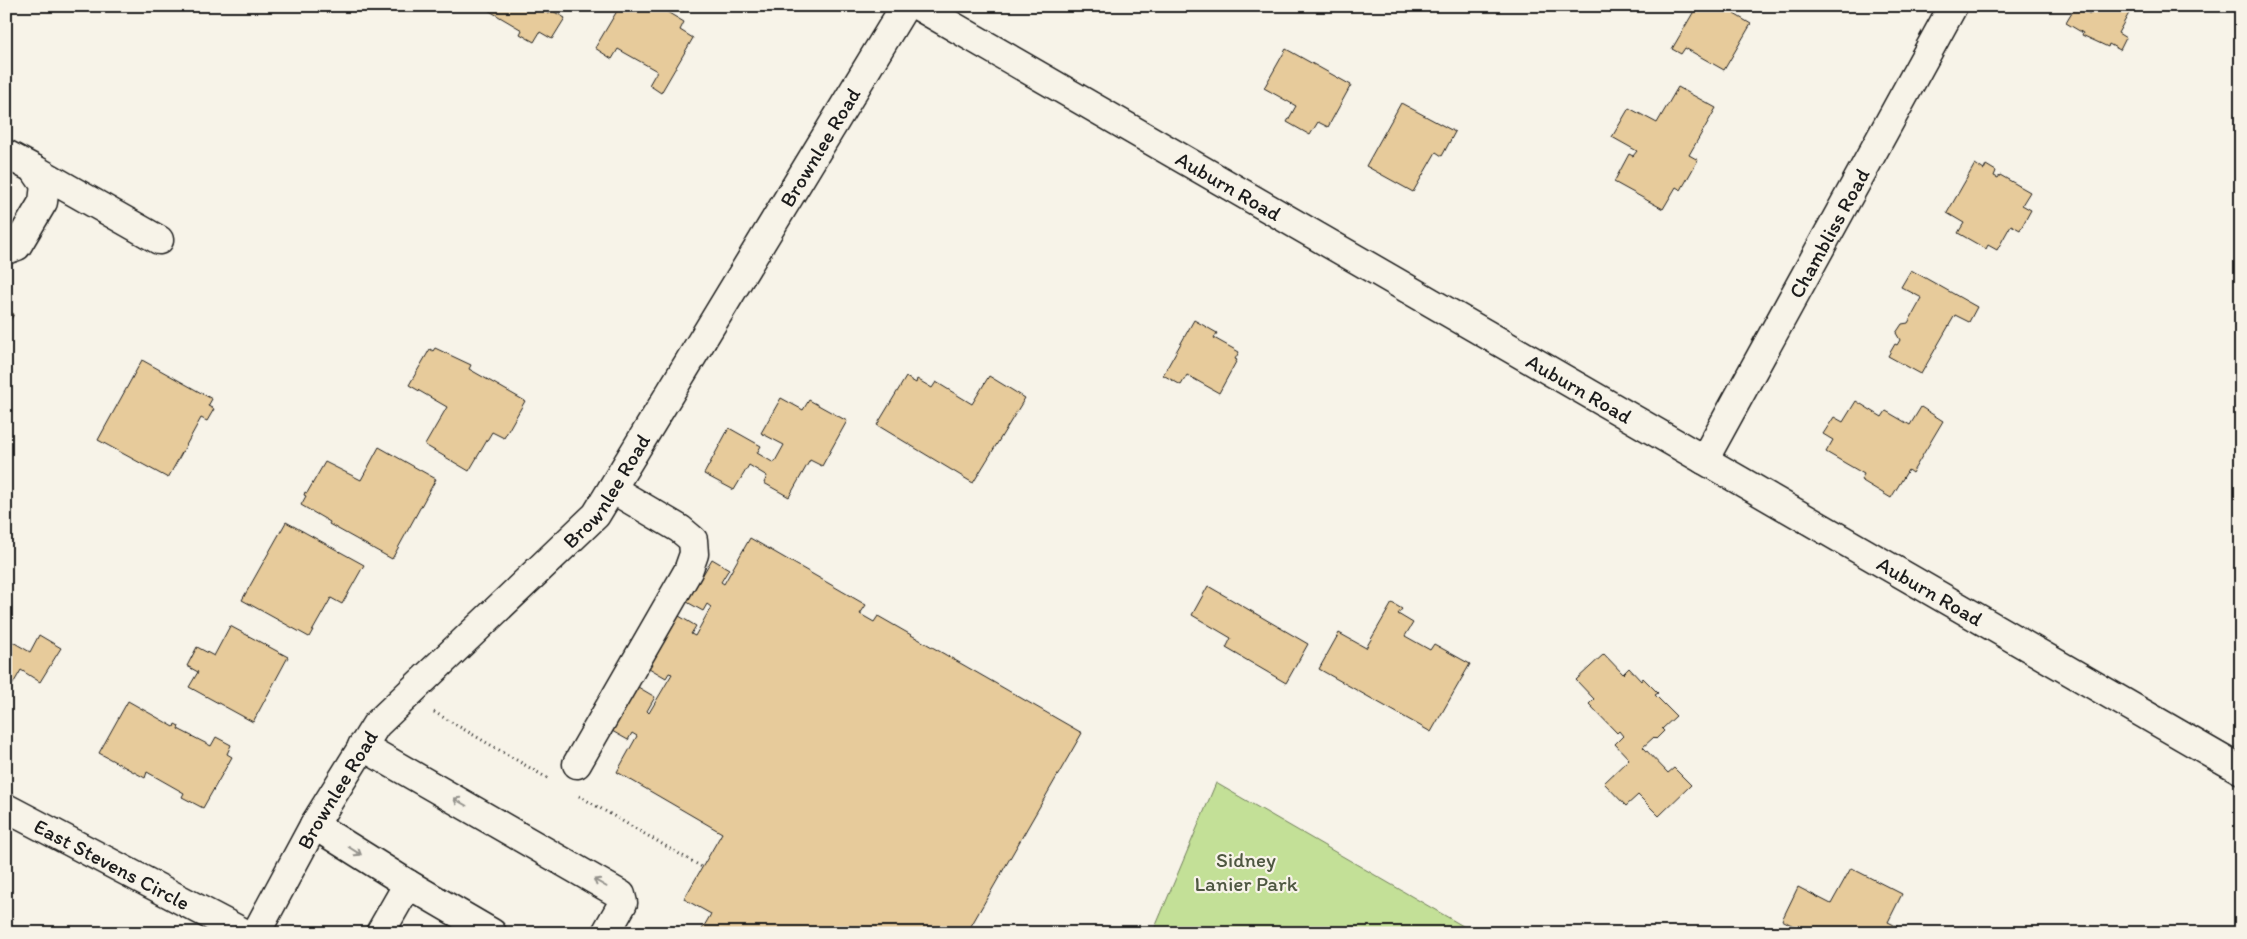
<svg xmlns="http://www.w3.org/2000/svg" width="2247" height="939" font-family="Itim,sans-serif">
<rect width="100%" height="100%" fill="#f7f3e8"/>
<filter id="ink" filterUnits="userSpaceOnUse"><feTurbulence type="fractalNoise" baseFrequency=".02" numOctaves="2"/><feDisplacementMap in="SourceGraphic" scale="10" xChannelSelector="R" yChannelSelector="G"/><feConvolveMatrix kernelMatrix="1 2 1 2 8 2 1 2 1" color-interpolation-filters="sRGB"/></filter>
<g filter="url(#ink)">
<path fill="#c3e097" stroke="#707e5a" d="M1216 783 1475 933H1156L1154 930Z"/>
<path fill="#e7cb9b" stroke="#1c1c1c" d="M481 6H537L549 14 551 10 565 18 552 39 540 32 534 42 520 34 522 30Z
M620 6H657L684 22 680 30 693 38 661 93 649 85 657 71 618 49 612 59 595 48Z
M1697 6H1738L1734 14 1751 24 1724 70 1685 48 1681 54 1672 49Z
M2076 6 2090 14 2094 6H2133L2118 33 2126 38 2120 50 2109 44 2108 47 2082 35 2083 33 2066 23Z
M1286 49 1351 85 1328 127 1318 122 1310 135 1287 122 1296 106 1264 88Z
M1678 87 1716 108 1689 155 1698 160 1681 190 1676 187 1663 209 1614 182 1629 154 1633 156 1637 151 1612 137 1629 108 1657 123Z
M1401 103 1455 132 1442 156 1436 152 1413 192 1366 166Z
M1975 164 1984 170 1986 165 1996 171 1994 176 1998 178 2000 175 2030 192 2022 205 2031 210 2020 230 2011 225 1997 250 1988 245 1986 249 1958 233 1964 223 1947 213Z
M1911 270 1977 307 1969 322 1955 315 1921 374 1888 356 1895 344 1897 345 1900 340 1896 333 1902 324 1908 323 1922 298 1901 287Z
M6 310 14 314 6 327Z
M1194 320 1217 333 1214 338 1239 352 1235 359 1237 360 1219 393 1187 375 1181 385 1163 375Z
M435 348 471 365 469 369 525 401 504 438 492 432 469 471 425 445 447 407 409 385 430 349 433 351Z
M142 360 212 399 208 406 214 409 207 421 201 418 168 478 98 440Z
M6 371 12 374 6 383Z
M989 376 1025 398 973 483 877 425 906 377 916 383 917 379 932 388 936 382 972 404Z
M781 398 803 410 809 400 847 421 822 466 810 460 789 497 764 483 767 476 749 465 734 490 704 474 729 428 761 446 757 453 774 463 784 445 761 433Z
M1856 401 1882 417 1886 411 1910 425 1921 407 1943 421 1912 473 1908 470 1891 498 1861 480 1864 474 1826 452 1833 440 1823 434 1834 417 1843 422Z
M379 447 436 479 392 559 329 524 330 522 301 505 306 496 304 495 305 492 307 493 325 462 361 480Z
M286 522 364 565 342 604 331 598 309 637 242 600Z
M750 538 866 605 860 614 874 622 878 616 1082 733 967 933H700L711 914 684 899 722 833 617 772 637 736 632 733 628 740 612 731 638 687 655 697 647 711 649 713 672 674 669 673 666 678 649 668 679 616 696 626 691 634 695 636 711 607 707 604 703 611 687 602 712 559 729 569 721 582 724 584Z
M1208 586 1308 644 1286 683 1226 648 1231 638 1192 615Z
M1392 603 1402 609 1398 614 1413 623 1405 636 1430 650 1434 644 1470 664 1431 732 1319 669 1339 633 1366 648Z
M230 626 288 657 253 722 189 687 198 672 187 666 197 647 214 656Z
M39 635 61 648 48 669 40 682 21 670 10 689 6 687V638L30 652Z
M1604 654 1623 674 1629 668 1641 681 1643 678 1658 693 1655 695 1676 716 1662 729 1664 731 1656 739 1654 737 1643 747 1668 773 1674 768 1691 785 1659 816 1638 795 1626 806 1604 783 1629 759 1615 744 1623 736 1619 731 1617 733 1589 704 1594 699 1576 680Z
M128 701 174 727 175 724 179 726 178 729 211 746 216 737 231 745 227 754 232 757 203 808 182 797 184 793 147 772 145 778 99 753Z
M1851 868 1902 894 1888 922 1904 930 1903 933H1807L1782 920 1798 887 1831 904Z"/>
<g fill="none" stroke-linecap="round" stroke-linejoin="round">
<defs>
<g id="minor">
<path id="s1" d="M918 6 2241 770"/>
<path d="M6 154 34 169 45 185 43 202 17 246 6 250"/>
<path d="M34 169 159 240"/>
<path id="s2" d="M1704 460 1953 6"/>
<path d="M362 746 621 895 623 903 606 933"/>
<path d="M577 764 688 571 694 554 693 540 680 529 612 489"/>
<path id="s3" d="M6 808 244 933"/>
<path d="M314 825 408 884"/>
<path id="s4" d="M256 933 314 825 376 725 596 515 905 6"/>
<path d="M380 933 408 884 492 933"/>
</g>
</defs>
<use href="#minor" stroke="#1c1c1c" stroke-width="31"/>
<path stroke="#1c1c1c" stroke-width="3" stroke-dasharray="1 4" stroke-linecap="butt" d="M434 712 549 779
M579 796 702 867"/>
<use href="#minor" stroke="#f7f3e8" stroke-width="28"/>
</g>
<defs><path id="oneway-shaft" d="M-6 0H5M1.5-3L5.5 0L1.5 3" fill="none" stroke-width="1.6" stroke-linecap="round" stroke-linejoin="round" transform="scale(1.25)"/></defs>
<g stroke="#94928c">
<use href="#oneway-shaft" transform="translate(460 802) rotate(-150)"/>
<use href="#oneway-shaft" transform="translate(355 851) rotate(32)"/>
<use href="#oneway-shaft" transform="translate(600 883) rotate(-150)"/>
</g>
</g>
<g text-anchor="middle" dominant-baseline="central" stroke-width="4.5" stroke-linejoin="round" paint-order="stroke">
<g font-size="21" fill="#1c1c1c" stroke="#f7f3e8">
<text stroke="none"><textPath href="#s4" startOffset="975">Brownlee Road</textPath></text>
<text stroke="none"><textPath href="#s1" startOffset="359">Auburn Road</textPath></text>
<text stroke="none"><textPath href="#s2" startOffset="259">Chambliss Road</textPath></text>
<text stroke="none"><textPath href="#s1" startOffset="764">Auburn Road</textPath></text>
<text stroke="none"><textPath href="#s4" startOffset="570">Brownlee Road</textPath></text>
<text stroke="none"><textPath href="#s1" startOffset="1169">Auburn Road</textPath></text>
<text stroke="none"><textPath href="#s4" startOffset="165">Brownlee Road</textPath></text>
<text stroke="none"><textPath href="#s3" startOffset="120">East Stevens Circle</textPath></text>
</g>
<g font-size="21" fill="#4e5741" stroke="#f7f3e8">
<text x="1246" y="859">Sidney<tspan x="1246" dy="24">Lanier Park</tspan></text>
</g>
</g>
<rect width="2247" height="939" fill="none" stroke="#f7f3e8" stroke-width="25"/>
<rect x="12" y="12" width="2222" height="914" fill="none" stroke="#1c1c1c" stroke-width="2" filter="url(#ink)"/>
</svg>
